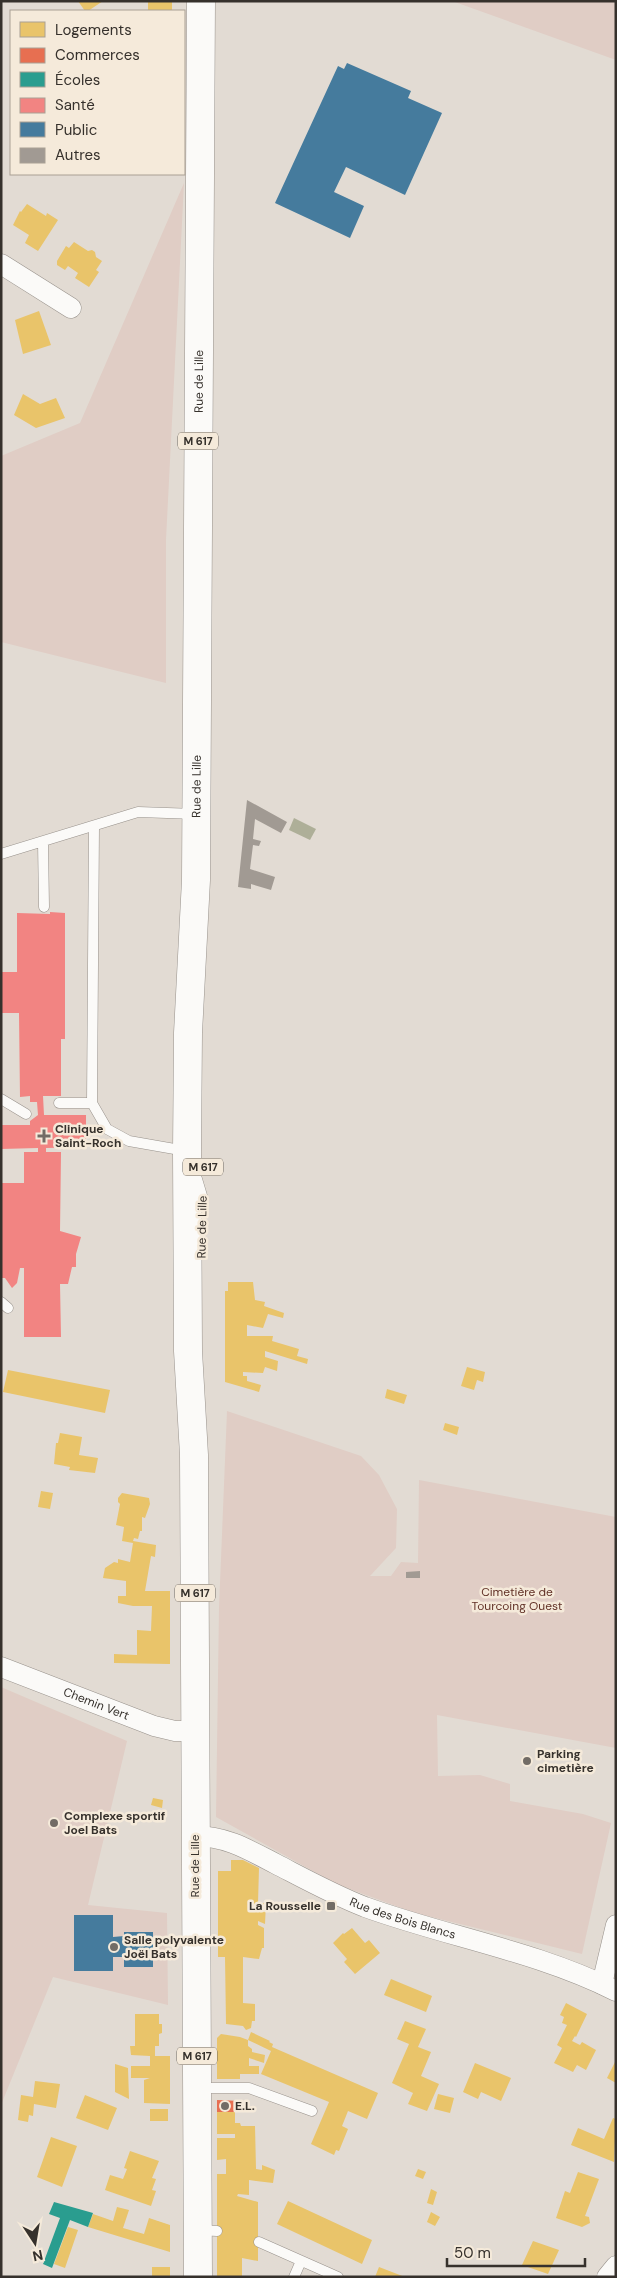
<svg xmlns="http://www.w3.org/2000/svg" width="617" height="2278" font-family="'DM Sans',sans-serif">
<rect width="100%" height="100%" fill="#e2dbd3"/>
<path fill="#e0cdc5" d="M452 1H616V60Z
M184 183 166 540V683L1 642V456L80 423Z
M227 1411 361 1456 379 1475 397 1509 396 1548 370 1576H391L401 1562 418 1563 419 1480 616 1517V1748L437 1715 438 1776 480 1775 510 1784V1801L583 1814 611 1823 582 1954 415 1913 336 1884 216 1817 219 1608Z
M1 1687 127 1741 88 1905 167 1913 168 2005 53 1977 1 2105Z"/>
<path fill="#aeaf98" d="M294 818 316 829 310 840 289 830Z"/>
<path fill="#e9c46a" d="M78 1H103L88 11H85Z
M148 1H172V11H148Z
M27 204 46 216 47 213 58 220 38 251 25 243 29 235 13 225 20 211 21 212Z
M74 242 88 251 92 250 95 252 96 257 102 261 96 270 99 272 89 287 75 278 78 273 68 266 65 270 57 265V261L66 246 69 248Z
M39 311 51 345 23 354 15 320Z
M23 394 40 404 56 398 65 418 36 428 14 415Z
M228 1282H253L255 1300 265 1302 264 1306 284 1313 283 1318 268 1314 263 1328 247 1325V1336H273L272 1341 299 1349 297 1356 308 1359 307 1364 265 1351V1357L278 1361 277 1371 265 1367 263 1373 243 1372V1376H247V1381L261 1385 259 1392 225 1382V1291H228Z
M467 1367 485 1372 483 1382 477 1380 474 1390 461 1386Z
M8 1370 110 1390 105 1413 3 1392Z
M387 1389 407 1395 404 1404 385 1398Z
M445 1423 459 1427 457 1435 443 1430Z
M60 1433 82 1437 79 1455 98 1458 95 1473 69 1470 70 1467 54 1464 56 1443H58Z
M41 1491 53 1493 50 1509 38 1507Z
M122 1493 149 1498 150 1504 145 1518 142 1517V1531H140L138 1539 134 1538 133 1541 156 1545 155 1557 151 1556 145 1591H170V1664L114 1663V1654L137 1655V1630L151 1631 152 1606H133L118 1603V1596H126V1581L103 1578 105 1568 114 1562 118 1563V1559L130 1562 133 1543 122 1541 124 1527 116 1525 120 1504 118 1502V1498Z
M153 1798 163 1800 162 1808 151 1805Z
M231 1860H243L259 1868 258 1903H266L265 1924 258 1921V1925L264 1928V1948H262L259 1959 243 1957V2003L255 2004V2021H252L251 2028 246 2030 243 2026 226 2024 225 1957H218V1871H231Z
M352 1928 365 1943 369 1940 380 1953 355 1974 344 1962 347 1959 333 1943 343 1933 344 1934Z
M391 1979 432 1996 426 2012 384 1995Z
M566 2003 587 2014 576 2037 575 2036 572 2041 580 2045 582 2042 596 2050 586 2070 577 2065 573 2072 554 2063 562 2048 557 2045 567 2025 562 2023 564 2017 560 2015Z
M135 2014H159V2024H162V2033L159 2034V2046H155V2056H170V2104L144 2103V2080L150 2078H131V2066H150V2056L131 2055 130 2046H135Z
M405 2021 426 2029 418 2047 431 2052 421 2076 439 2084 427 2111 408 2104 413 2093 392 2083 409 2044 397 2039Z
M251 2032 270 2041 269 2042 273 2044 272 2047 378 2093 367 2119 348 2111 342 2126 348 2129 339 2151 336 2150 334 2155 311 2144 329 2102 261 2074 271 2051 248 2040Z
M221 2034 240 2037 248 2040V2046L252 2049V2052L265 2055 264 2063 249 2058V2066H259V2074H240V2079H217V2038Z
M616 2060V2083L607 2078Z
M475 2063 511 2078 501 2101 481 2092 478 2099 463 2092Z
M115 2064 128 2068 129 2099 115 2092Z
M35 2081 60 2084 56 2108 34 2104 33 2116 29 2115 28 2122 18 2120 21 2095 33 2097Z
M438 2094 454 2098 450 2113 434 2109Z
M85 2095 117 2108 108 2130 76 2118Z
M150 2109H168V2121H150Z
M217 2112H235V2123H240L241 2126H255L256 2169 262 2170V2165L275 2170 273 2183 249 2180V2195L238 2194 237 2196 258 2202V2261L242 2258V2277H217V2174H226V2159L217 2160V2138H235V2134H217Z
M613 2118 616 2119 614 2162 571 2145 578 2128 604 2139Z
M51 2137 77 2146 62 2187 37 2177Z
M130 2151 159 2161 152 2178 156 2179 152 2190 156 2191 151 2206 105 2190 110 2175 123 2179 127 2169 124 2168Z
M418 2169 426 2172 423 2179 415 2176Z
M578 2172 599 2179 585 2216 589 2217 590 2223 582 2227 556 2218 565 2191 570 2193Z
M431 2189 437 2192 433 2205 427 2203Z
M288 2201 372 2240 362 2264 277 2224Z
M117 2207 129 2210 123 2228 144 2234 149 2218 170 2225V2252L88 2227 93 2214 113 2221Z
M431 2212 440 2217 435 2226 427 2222Z
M68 2227 78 2230 65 2268 54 2264Z
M533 2241 559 2250 548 2274 522 2265Z
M152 2267H170V2277H152Z
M379 2267 405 2277H375Z"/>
<path fill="#e76f51" d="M217 2100 241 2101 245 2112H217Z"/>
<path fill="#2a9d8f" d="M54 2202 93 2213 88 2227 70 2220 52 2268 43 2264 60 2218 49 2214Z"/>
<path fill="#f28482" d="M50 912 65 913V1039H61V1096H43L44 1115H86V1147L46 1148V1152H61L60 1231 81 1237 76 1254V1267H72L68 1284H60L61 1337H24V1268H20L17 1283 12 1288 5 1278H1V1183H24V1152H38V1148L1 1149V1125H30V1121L38 1115 37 1102H30V1096L20 1097 19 1013H1V972H17V913L50 914Z"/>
<path fill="#457b9d" d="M347 63 411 91 408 98 442 113 405 195 346 167 334 192 364 206 350 238 275 203 338 66 344 69Z
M74 1915H113V1937L124 1936V1932H153V1967H124V1957H113V1971H74Z"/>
<path fill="#a19a93" d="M247 800 287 822 281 833 255 819 253 839 261 841 259 846 253 845 250 869 275 877 271 890 251 884V889L238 887Z
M420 1571V1578H406V1572Z"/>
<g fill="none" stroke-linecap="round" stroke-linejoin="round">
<defs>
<path id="lane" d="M94 826 92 1103 107 1129 129 1141 186 1151
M43 842 44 907
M1 854 138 812 196 814
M1 1099 26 1114
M59 1103H92
M197 1179 203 1199
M1 1302 8 1308
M197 2088H249L312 2111
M198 2230 217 2231
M259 2242 338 2277
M294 2277 301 2261"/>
<g id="street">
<path d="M1 264 71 308"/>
<path id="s1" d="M1 1667 154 1726 175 1731H195"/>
<path id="s2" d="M195 1836C226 1836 249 1850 276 1864 305 1879 334 1895 365 1907 448 1937 536 1951 616 1991"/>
<path d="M602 1984 616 1925"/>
<path d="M607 2277 616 2266"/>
</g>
<g id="primary">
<path id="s3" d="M198 2277 194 1455 188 1351 187 1152 188 1033 196 880 201 1"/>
</g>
</defs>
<use href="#lane" stroke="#97918b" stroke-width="11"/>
<use href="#street" stroke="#97918b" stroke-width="21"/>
<use href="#primary" stroke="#97918b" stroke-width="29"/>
<use href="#lane" stroke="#fbfaf8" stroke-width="10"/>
<use href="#street" stroke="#fbfaf8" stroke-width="20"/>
<use href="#primary" stroke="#fbfaf8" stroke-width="28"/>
</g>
<g fill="#726c66" stroke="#f5eada" stroke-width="2">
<path d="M41.5 1128.5h5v5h5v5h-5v5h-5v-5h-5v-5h5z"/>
<circle cx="527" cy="1761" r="5"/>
<circle cx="54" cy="1823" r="5"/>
<rect x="326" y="1901" width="10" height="10" rx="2.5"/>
<circle cx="114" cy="1947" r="5"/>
<circle cx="225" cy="2106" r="5"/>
</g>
<g text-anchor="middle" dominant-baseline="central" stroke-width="5" stroke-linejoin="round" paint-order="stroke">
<g fill="#f5eada" stroke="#6f6860" stroke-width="1">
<rect x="178" y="432.5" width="40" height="17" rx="4"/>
<rect x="183" y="1158.5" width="40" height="17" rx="4"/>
<rect x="175" y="1584.5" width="40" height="17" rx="4"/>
<rect x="177" y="2047.5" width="40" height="17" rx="4"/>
</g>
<g font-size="11" font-weight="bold" fill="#36312c">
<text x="198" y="441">M 617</text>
<text x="203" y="1167">M 617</text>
<text x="195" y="1593">M 617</text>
<text x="197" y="2056">M 617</text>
</g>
<g font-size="12" fill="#36312c" stroke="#f5eada">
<text stroke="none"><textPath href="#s3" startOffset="1896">Rue de Lille</textPath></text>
<text stroke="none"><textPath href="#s3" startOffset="1491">Rue de Lille</textPath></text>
<text transform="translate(202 1227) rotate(-89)">Rue de Lille</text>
<text stroke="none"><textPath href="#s1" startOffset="102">Chemin Vert</textPath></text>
<text transform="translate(195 1866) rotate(-90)">Rue de Lille</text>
<text stroke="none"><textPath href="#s2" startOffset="225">Rue des Bois Blancs</textPath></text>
</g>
<g font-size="12" font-weight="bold" fill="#36312c" stroke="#f5eada" text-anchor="start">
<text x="55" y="1129">Clinique<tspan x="55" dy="14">Saint-Roch</tspan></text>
<text x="537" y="1754">Parking<tspan x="537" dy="14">cimetière</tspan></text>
<text x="64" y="1816">Complexe sportif<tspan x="64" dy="14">Joel Bats</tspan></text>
<text x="321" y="1906" text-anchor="end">La Rousselle</text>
<text x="124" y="1940">Salle polyvalente<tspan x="124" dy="14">Joël Bats</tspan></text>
<text x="235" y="2106">E.L.</text>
</g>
<g font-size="12" fill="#613126" stroke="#f5eada">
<text x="517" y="1592">Cimetière de<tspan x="517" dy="14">Tourcoing Ouest</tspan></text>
</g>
</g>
<rect width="617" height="2278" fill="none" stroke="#36312c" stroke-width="5"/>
<rect x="10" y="10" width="175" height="165" fill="#f5eada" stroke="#a9a094"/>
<rect x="20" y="22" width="25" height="15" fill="#e9c46a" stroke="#a9a094"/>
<text x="55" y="35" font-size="15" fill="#36312c">Logements</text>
<rect x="20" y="48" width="25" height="15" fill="#e76f51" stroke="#a9a094"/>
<text x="55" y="60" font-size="15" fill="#36312c">Commerces</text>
<rect x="20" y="72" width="25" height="15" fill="#2a9d8f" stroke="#a9a094"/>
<text x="55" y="85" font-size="15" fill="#36312c">Écoles</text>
<rect x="20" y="98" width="25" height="15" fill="#f28482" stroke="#a9a094"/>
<text x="55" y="110" font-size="15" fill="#36312c">Santé</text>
<rect x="20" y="122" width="25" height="15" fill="#457b9d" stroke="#a9a094"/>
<text x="55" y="135" font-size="15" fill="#36312c">Public</text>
<rect x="20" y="148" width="25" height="15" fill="#a19a93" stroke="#a9a094"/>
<text x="55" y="160" font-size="15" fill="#36312c">Autres</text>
<g transform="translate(35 2243) rotate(168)" stroke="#f5eada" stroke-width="4" paint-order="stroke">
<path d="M0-4L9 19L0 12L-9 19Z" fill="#36312c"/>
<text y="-8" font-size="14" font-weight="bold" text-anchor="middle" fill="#36312c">N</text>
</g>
<path d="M447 2258v8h138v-8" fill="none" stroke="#36312c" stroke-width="2.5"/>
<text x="454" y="2258" font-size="15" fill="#36312c" stroke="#f5eada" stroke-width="4" paint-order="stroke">50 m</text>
</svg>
